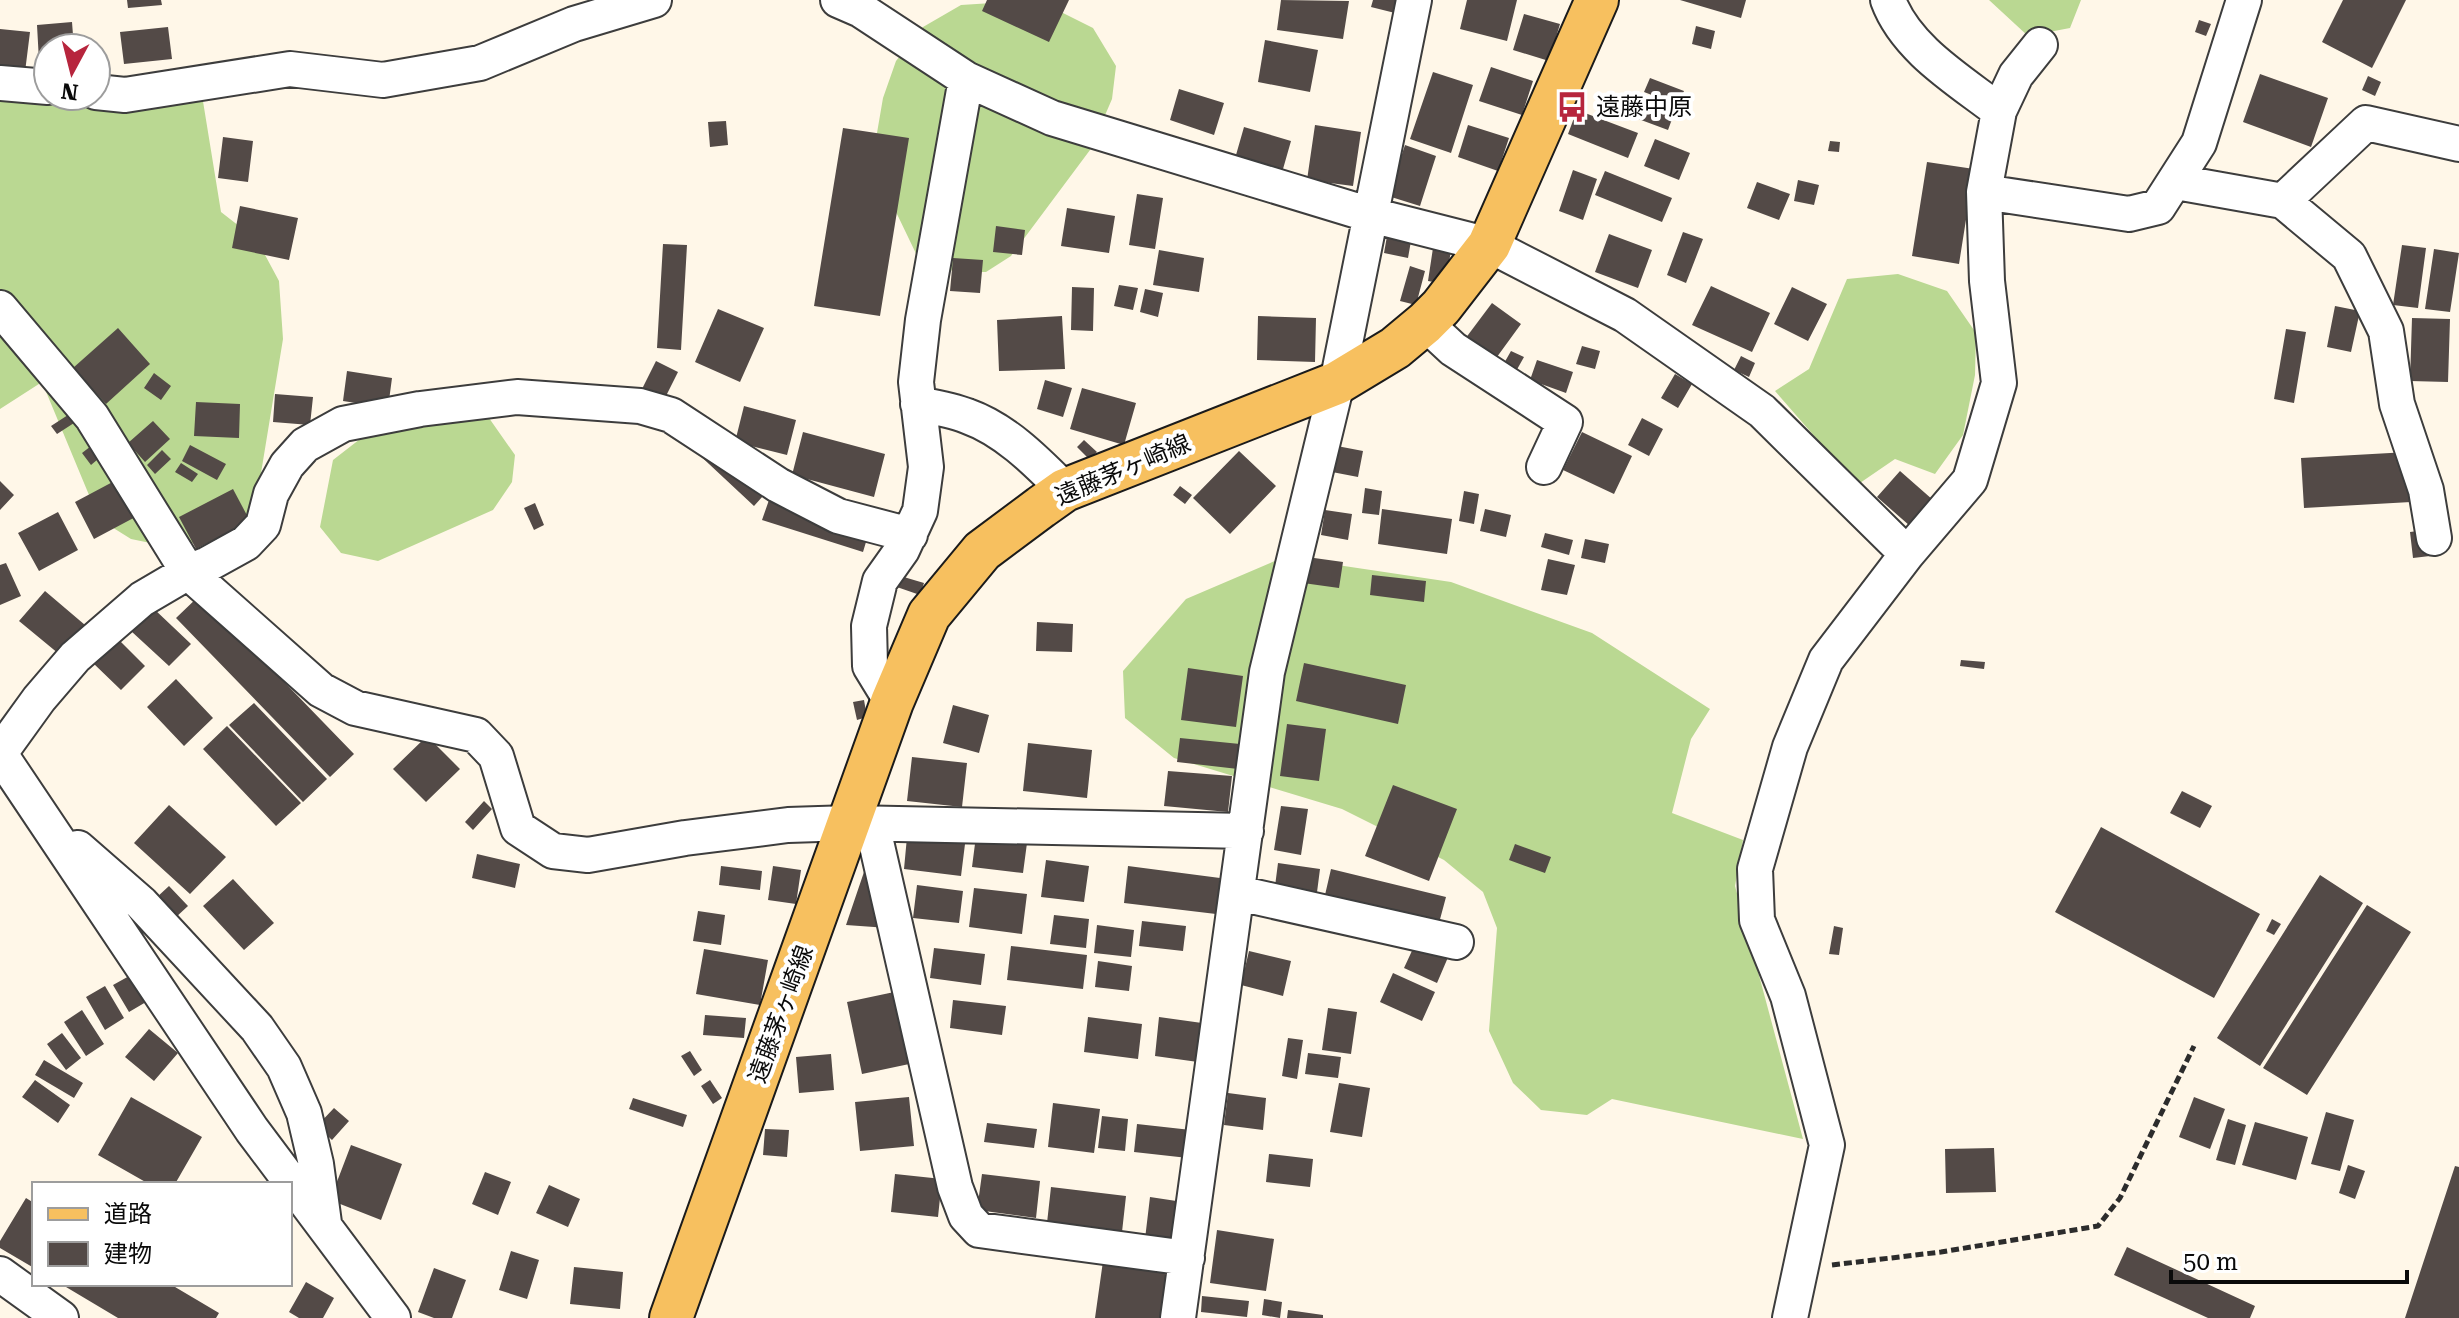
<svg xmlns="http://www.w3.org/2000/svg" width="2459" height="1318" font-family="'Roboto Serif','Noto Sans JP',serif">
<rect width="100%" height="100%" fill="#fff7e8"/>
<path fill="#bad892" d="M1989 0H2081L2070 28 2028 36Z
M1008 2 1053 8 1093 28 1116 66 1112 99 1090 150 1011 256 986 272H959L921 264 872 162 883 98 896 61 923 27 961 5Z
M201 89 221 212 257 240 279 281 283 339 253 522 231 539 165 546 131 539 99 519 42 382 0 409V94L131 102Z
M1898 274 1947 291 1976 333 1975 375 1963 435 1935 474 1895 459 1857 485 1775 391 1809 369 1847 279Z
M418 394H453L489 418 515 455 512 482 493 510 378 561 341 553 320 527 333 460Z
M1284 557 1451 582 1592 633 1710 709 1691 739 1672 813 1743 840 1735 886 1803 1139 1612 1099 1587 1115 1541 1110 1513 1083 1489 1031 1497 928 1483 892 1444 860 1342 809 1174 758 1125 718 1123 671 1186 599Z"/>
<path fill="#534a47" d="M127 0H161L162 5 128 8Z
M987 0H1069L1049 42 982 11Z
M1281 0 1349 1 1343 39 1277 30Z
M1373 0H1399L1395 13 1371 7Z
M1467 0H1517L1507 41 1460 29Z
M1680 0H1746L1741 18Z
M2343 0H2406L2372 68 2322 42Z
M1524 14 1560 24 1549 61 1513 50Z
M2199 20 2211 24 2206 36 2195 32Z
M72 22 74 48H48V79H40L37 25Z
M1696 26 1715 31 1711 49 1692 44Z
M168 27 172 59 124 64 120 32Z
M0 29 30 32 25 72 0 69Z
M1265 40 1318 50 1310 92 1258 82Z
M1491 67 1533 81 1522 115 1479 101Z
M1433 72 1473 85 1451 153 1410 139Z
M2260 74 2328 98 2311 147 2243 122Z
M2368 76 2381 82 2375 96 2362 90Z
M1650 78 1684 91 1678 105 1644 92Z
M1179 89 1224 103 1214 135 1170 120Z
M1640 97 1675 111 1668 130 1633 117Z
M1577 110 1638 133 1628 158 1568 134Z
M726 121 728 145 710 147 708 122Z
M1315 125 1361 132 1353 186 1307 180Z
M1468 125 1509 138 1498 171 1458 157Z
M1244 127 1291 141 1281 176 1234 162Z
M843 128 909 138 880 316 814 306Z
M223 137 253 141 248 182 218 178Z
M1655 139 1690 153 1679 180 1644 166Z
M1830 141 1840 142 1839 152 1828 151Z
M1405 145 1436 156 1420 206 1388 196Z
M1927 162 1974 169 1959 264 1912 256Z
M1573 170 1597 179 1583 220 1559 211Z
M1605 171 1672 198 1662 222 1595 195Z
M1798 180 1819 185 1814 205 1794 201Z
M1757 182 1790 194 1779 220 1747 208Z
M1137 194 1163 198 1155 249 1129 245Z
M240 206 298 218 289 260 232 248Z
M1067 208 1115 216 1109 253 1061 246Z
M996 226 1025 230 1022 255 993 252Z
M1683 232 1703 239 1686 283 1667 275Z
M1609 234 1652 250 1638 288 1595 272Z
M1387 236 1411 241 1408 258 1384 253Z
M663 244 687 245 681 350 657 348Z
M2402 245 2426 248 2418 308 2393 305Z
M1433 248 1451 251 1445 284 1428 281Z
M2434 249 2459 253 2450 312 2425 309Z
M1159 250 1204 258 1199 292 1153 285Z
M953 258 983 260 980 293 950 291Z
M1410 266 1425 271 1416 305 1400 301Z
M1119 285 1138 288 1133 310 1114 306Z
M1711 286 1770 313 1752 352 1692 325Z
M1072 287 1094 288 1093 331 1071 330Z
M1792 287 1827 304 1808 341 1774 324Z
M1145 289 1163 293 1158 317 1140 312Z
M1492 303 1521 324 1494 361 1465 339Z
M2335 306 2360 311 2351 352 2327 347Z
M718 309 764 328 740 382 695 362Z
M1062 316 1065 369 999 371 997 320Z
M1258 316 1316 318 1315 362 1257 360Z
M2412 318 2450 319 2448 382 2410 381Z
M118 328 150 364 106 404 73 368Z
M2286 329 2306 332 2294 403 2274 399Z
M1582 346 1600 351 1595 369 1576 364Z
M1511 351 1524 357 1515 373 1503 365Z
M1741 356 1755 363 1749 377 1734 370Z
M1537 360 1573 372 1566 393 1530 380Z
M656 361 678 372 663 402 641 391Z
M347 371 392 378 388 408 343 401Z
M154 373 171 386 161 400 144 388Z
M1675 374 1692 384 1678 408 1661 398Z
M1045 380 1072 388 1063 417 1037 409Z
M1082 388 1136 403 1124 445 1070 429Z
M275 394 313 397 310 425 273 422Z
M196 402 240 404 239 438 194 436Z
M744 406 796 420 787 455 735 442Z
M68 415 74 423 57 434 51 426Z
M1642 418 1663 429 1649 456 1628 445Z
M153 421 170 439 145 462 128 443Z
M803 432 885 454 874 497 792 475Z
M1582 432 1632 456 1614 494 1563 470Z
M703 440 763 496 754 506 694 450Z
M1084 440 1097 452 1089 459 1077 447Z
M95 443 104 454 91 465 82 453Z
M190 445 226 464 217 480 182 461Z
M1337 446 1363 451 1358 477 1332 472Z
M162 450 171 459 155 474 147 465Z
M1239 451 1276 486 1230 534 1193 498Z
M2408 452 2411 502 2304 508 2301 458Z
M181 463 198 474 192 482 175 472Z
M1900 471 1933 500 1910 526 1877 497Z
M122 477 141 514 94 539 75 502Z
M0 481 14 495 0 510Z
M1180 486 1192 495 1185 504 1173 495Z
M1365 488 1382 491 1379 515 1362 513Z
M233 489 250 521 196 549 179 517Z
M1464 491 1479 494 1474 524 1459 521Z
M769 500 869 532 863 552 762 520Z
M535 503 544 525 534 530 524 508Z
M1382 509 1452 519 1447 554 1378 544Z
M1485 509 1511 515 1506 537 1480 531Z
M1325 510 1352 514 1348 540 1321 535Z
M58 512 78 550 39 571 18 533Z
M2426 530 2430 556 2413 558 2410 532Z
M1545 533 1573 540 1569 555 1541 547Z
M1585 539 1609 544 1605 563 1581 558Z
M1307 557 1343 562 1339 588 1303 583Z
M1548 559 1575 565 1567 595 1541 590Z
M6 563 21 596 0 605V565Z
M897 575 924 583 920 595 894 586Z
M1372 575 1426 581 1424 602 1370 595Z
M45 591 85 625 59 654 19 621Z
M200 595 354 754 330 777 176 618Z
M153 608 191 644 169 666 131 631Z
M1037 622 1073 624 1072 652 1036 651Z
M117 638 145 666 121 690 93 663Z
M1961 660 1985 662 1984 669 1960 666Z
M1304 663 1406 685 1398 724 1296 701Z
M1188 668 1243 676 1236 727 1181 720Z
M176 679 213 718 184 746 147 707Z
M864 700 867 717 857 720 853 702Z
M254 703 327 779 303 802 229 725Z
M953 705 989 715 979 753 943 743Z
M1287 724 1326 729 1319 781 1280 776Z
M227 726 301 803 276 826 203 749Z
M427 736 460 769 426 802 393 769Z
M1180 738 1240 744 1238 769 1177 762Z
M1028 743 1092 750 1087 798 1023 791Z
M912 757 967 763 962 807 907 801Z
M1168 771 1232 776 1228 812 1164 806Z
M1393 785 1457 809 1429 881 1365 856Z
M2182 791 2212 806 2200 828 2170 813Z
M484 801 492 809 473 830 465 822Z
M169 805 226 857 190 894 134 843Z
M1281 806 1308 809 1301 855 1274 850Z
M2101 827 2260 914 2214 998 2055 912Z
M976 836 1027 843 1023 873 972 867Z
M907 837 965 844 961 876 904 869Z
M1515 844 1551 857 1545 873 1509 860Z
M477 854 520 864 515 888 472 878Z
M1046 860 1089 866 1084 902 1041 897Z
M1278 863 1320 869 1316 900 1274 894Z
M721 866 762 871 760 890 719 885Z
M773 866 801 870 796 904 768 900Z
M1128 866 1220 878 1216 914 1124 903Z
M1331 869 1446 897 1439 923 1325 895Z
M864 872 878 873 888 928 846 925Z
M2320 875 2363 903 2260 1066 2217 1038Z
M233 879 274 923 244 950 203 906Z
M917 885 963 891 959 923 913 918Z
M169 886 188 906 175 918 156 898Z
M974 888 1027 894 1022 934 969 927Z
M2367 905 2411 932 2307 1095 2263 1068Z
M698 911 725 915 721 945 693 941Z
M1054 915 1089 919 1086 948 1050 944Z
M2272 919 2281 924 2274 935 2266 931Z
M1142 921 1186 926 1183 951 1139 946Z
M1097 925 1134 930 1131 957 1094 953Z
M1834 926 1843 928 1839 955 1829 954Z
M1417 940 1449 955 1437 983 1404 968Z
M1011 946 1087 955 1083 989 1007 980Z
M934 948 985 954 981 985 930 978Z
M704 949 768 960 760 1005 696 994Z
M1249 951 1291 961 1283 996 1241 985Z
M1098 961 1132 966 1129 991 1095 987Z
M1393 973 1435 992 1422 1021 1380 1002Z
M131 975 146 1002 129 1012 113 985Z
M105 986 124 1018 105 1030 86 997Z
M899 991 914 1063 862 1074 847 1002Z
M953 1000 1006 1006 1002 1035 950 1028Z
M1328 1008 1357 1012 1351 1054 1322 1050Z
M82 1010 104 1044 86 1056 64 1022Z
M705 1015 746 1018 744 1038 703 1035Z
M1088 1017 1142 1024 1138 1059 1084 1052Z
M1159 1017 1202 1023 1198 1062 1155 1056Z
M149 1029 178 1053 154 1081 125 1057Z
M62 1033 81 1058 66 1070 47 1044Z
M1288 1038 1303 1040 1297 1079 1282 1076Z
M690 1051 702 1070 694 1076 681 1056Z
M1308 1053 1341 1057 1338 1078 1305 1074Z
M831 1054 834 1090 799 1093 796 1057Z
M44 1060 83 1083 74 1098 35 1075Z
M35 1080 70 1105 58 1123 22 1097Z
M710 1080 722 1098 713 1104 701 1086Z
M1339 1083 1370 1088 1362 1137 1330 1132Z
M1228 1093 1266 1098 1263 1130 1224 1125Z
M131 1097 202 1137 175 1184H149L98 1155Z
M909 1097 914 1146 860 1151 855 1102Z
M2194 1097 2225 1109 2210 1149 2179 1137Z
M633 1098 687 1115 683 1127 629 1109Z
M1053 1103 1100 1109 1094 1153 1048 1147Z
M334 1108 349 1121 332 1140 317 1126Z
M2326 1112 2354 1120 2340 1171 2311 1164Z
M1102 1116 1128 1119 1125 1151 1098 1148Z
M2228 1119 2246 1125 2235 1165 2216 1160Z
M2255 1122 2308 1137 2296 1180 2242 1165Z
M987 1123 1037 1129 1034 1148 984 1142Z
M1137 1124 1191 1130 1188 1158 1134 1152Z
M765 1129 789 1130 787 1157 763 1155Z
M351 1145 402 1164 381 1220 330 1200Z
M1994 1148 1996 1192 1946 1193 1945 1149Z
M1269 1154 1313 1159 1310 1187 1266 1182Z
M2348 1165 2365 1171 2355 1199 2339 1193Z
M2455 1166 2459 1167V1318H2405Z
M485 1172 511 1182 498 1215 472 1204Z
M895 1174 942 1179 938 1217 891 1212Z
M982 1174 1040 1181 1036 1218 977 1210Z
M549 1185 580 1199 568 1227 536 1213Z
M1051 1187 1126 1196 1122 1232 1047 1223Z
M1150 1197 1183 1202 1178 1243 1145 1239Z
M26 1198 34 1203V1268L0 1248V1241Z
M1217 1230 1274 1239 1266 1291 1210 1283Z
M2127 1247 2255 1306 2250 1318H2208L2114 1275Z
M511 1251 539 1260 527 1299 499 1290Z
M1104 1254 1170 1263 1163 1318H1095Z
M574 1267 623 1272 620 1309 570 1304Z
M434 1268 466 1280 452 1318H434L418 1312Z
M306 1282 334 1298 323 1318H299L289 1312Z
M61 1284H170L219 1313 216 1318H118Z
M1202 1296 1249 1301 1247 1317 1201 1312Z
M1264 1299 1282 1302 1280 1318 1262 1315Z
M1288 1310 1323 1315V1318H1287Z"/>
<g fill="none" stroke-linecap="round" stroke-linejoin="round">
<defs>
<path id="minor" d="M838 0 861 10 966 79 1052 118 1371 215 1489 245 1625 315 1762 411 1907 554 1826 660 1790 747 1755 869 1757 920 1788 996 1827 1145 1790 1318
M1888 0C1906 49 1959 80 1999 111
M0 83 48 87
M96 92 125 95 290 69 383 80 480 63 574 24 654 0
M2176 182 2283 201 2349 256 2386 331 2397 404 2426 490 2434 538
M1984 192 1999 111 2016 75 2040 45
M2283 201 2366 123 2459 144
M0 308 92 417 188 572 321 690 355 708 476 735 496 756 518 828 553 851 588 855 685 838 788 825 850 823 1246 831
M1425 323 1453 349 1565 422 1544 467
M918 404C934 407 952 410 967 416 1006 430 1036 461 1065 490
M1907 554 1970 480 1999 383 1987 281 1984 192 2129 214 2158 207 2199 143 2244 0
M892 702 870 666 869 626 880 581 902 550 920 511 926 467 916 382 923 320 966 79
M0 753 39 699 75 657 142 599 188 572 208 564 246 543 263 525 271 494 287 465 305 445 343 424 420 409 517 397 640 406 671 415 778 485 838 516 910 535
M0 754 252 1130 393 1318
M872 824 955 1187 966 1216 979 1230 1187 1258
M78 848 141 903 257 1028 284 1067 304 1113 316 1164 324 1223
M1238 893 1456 942
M0 1274 61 1318
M1178 1318 1267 672 1337 383 1414 0"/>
<path id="major" d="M671 1318 892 702 929 615 982 551 1041 507 1065 490 1337 383 1395 348 1425 323 1441 307 1489 245 1597 0"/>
</defs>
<use href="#minor" stroke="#3d3d3d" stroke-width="38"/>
<use href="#major" stroke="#1b1b1b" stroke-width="46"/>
<path stroke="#2c2c2c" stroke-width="5" stroke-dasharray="8 4" stroke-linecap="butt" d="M1832 1265 1941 1252 2098 1226 2120 1198 2194 1046"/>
<use href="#minor" stroke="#fff" stroke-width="34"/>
<use href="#major" stroke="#f7c05f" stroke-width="42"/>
</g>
<defs>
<symbol id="bus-bare" viewBox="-9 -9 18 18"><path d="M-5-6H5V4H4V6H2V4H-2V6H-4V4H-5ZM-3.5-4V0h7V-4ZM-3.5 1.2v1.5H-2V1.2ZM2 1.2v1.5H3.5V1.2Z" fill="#b7253d" stroke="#fff" stroke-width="2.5" paint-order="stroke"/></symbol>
</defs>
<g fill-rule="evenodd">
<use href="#bus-bare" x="1550" y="85" width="44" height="44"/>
</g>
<g text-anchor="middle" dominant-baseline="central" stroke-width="8" stroke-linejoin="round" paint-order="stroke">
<g font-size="24" fill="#0a0a0a" stroke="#fff" text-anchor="start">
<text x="1596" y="107">遠藤中原</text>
</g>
<g font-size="24" fill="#0a0a0a" stroke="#fff">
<text transform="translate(1123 470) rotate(-23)">遠藤茅ヶ崎線</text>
<text transform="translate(781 1014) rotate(-70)">遠藤茅ヶ崎線</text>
</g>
</g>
<rect x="32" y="1182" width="260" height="104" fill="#ffffff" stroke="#9d9d9d" stroke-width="2"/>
<rect x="48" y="1208" width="40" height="12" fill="#f7c05f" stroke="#9d9d9d" stroke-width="2"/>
<text x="104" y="1222" font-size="24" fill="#0a0a0a">道路</text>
<rect x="48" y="1242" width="40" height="24" fill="#534a47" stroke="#9d9d9d" stroke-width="2"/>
<text x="104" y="1262" font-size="24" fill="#0a0a0a">建物</text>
<g transform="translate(72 72) rotate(187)"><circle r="38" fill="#ffffff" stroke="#9d9d9d" stroke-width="2"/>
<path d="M0-6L14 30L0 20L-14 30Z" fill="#b7253d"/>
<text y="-12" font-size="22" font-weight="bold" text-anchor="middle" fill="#0a0a0a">N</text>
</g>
<path d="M2171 1270v12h236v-12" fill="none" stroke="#0a0a0a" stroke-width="4"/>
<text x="2183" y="1270" font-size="24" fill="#0a0a0a" stroke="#ffffff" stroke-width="6" paint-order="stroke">50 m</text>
</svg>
